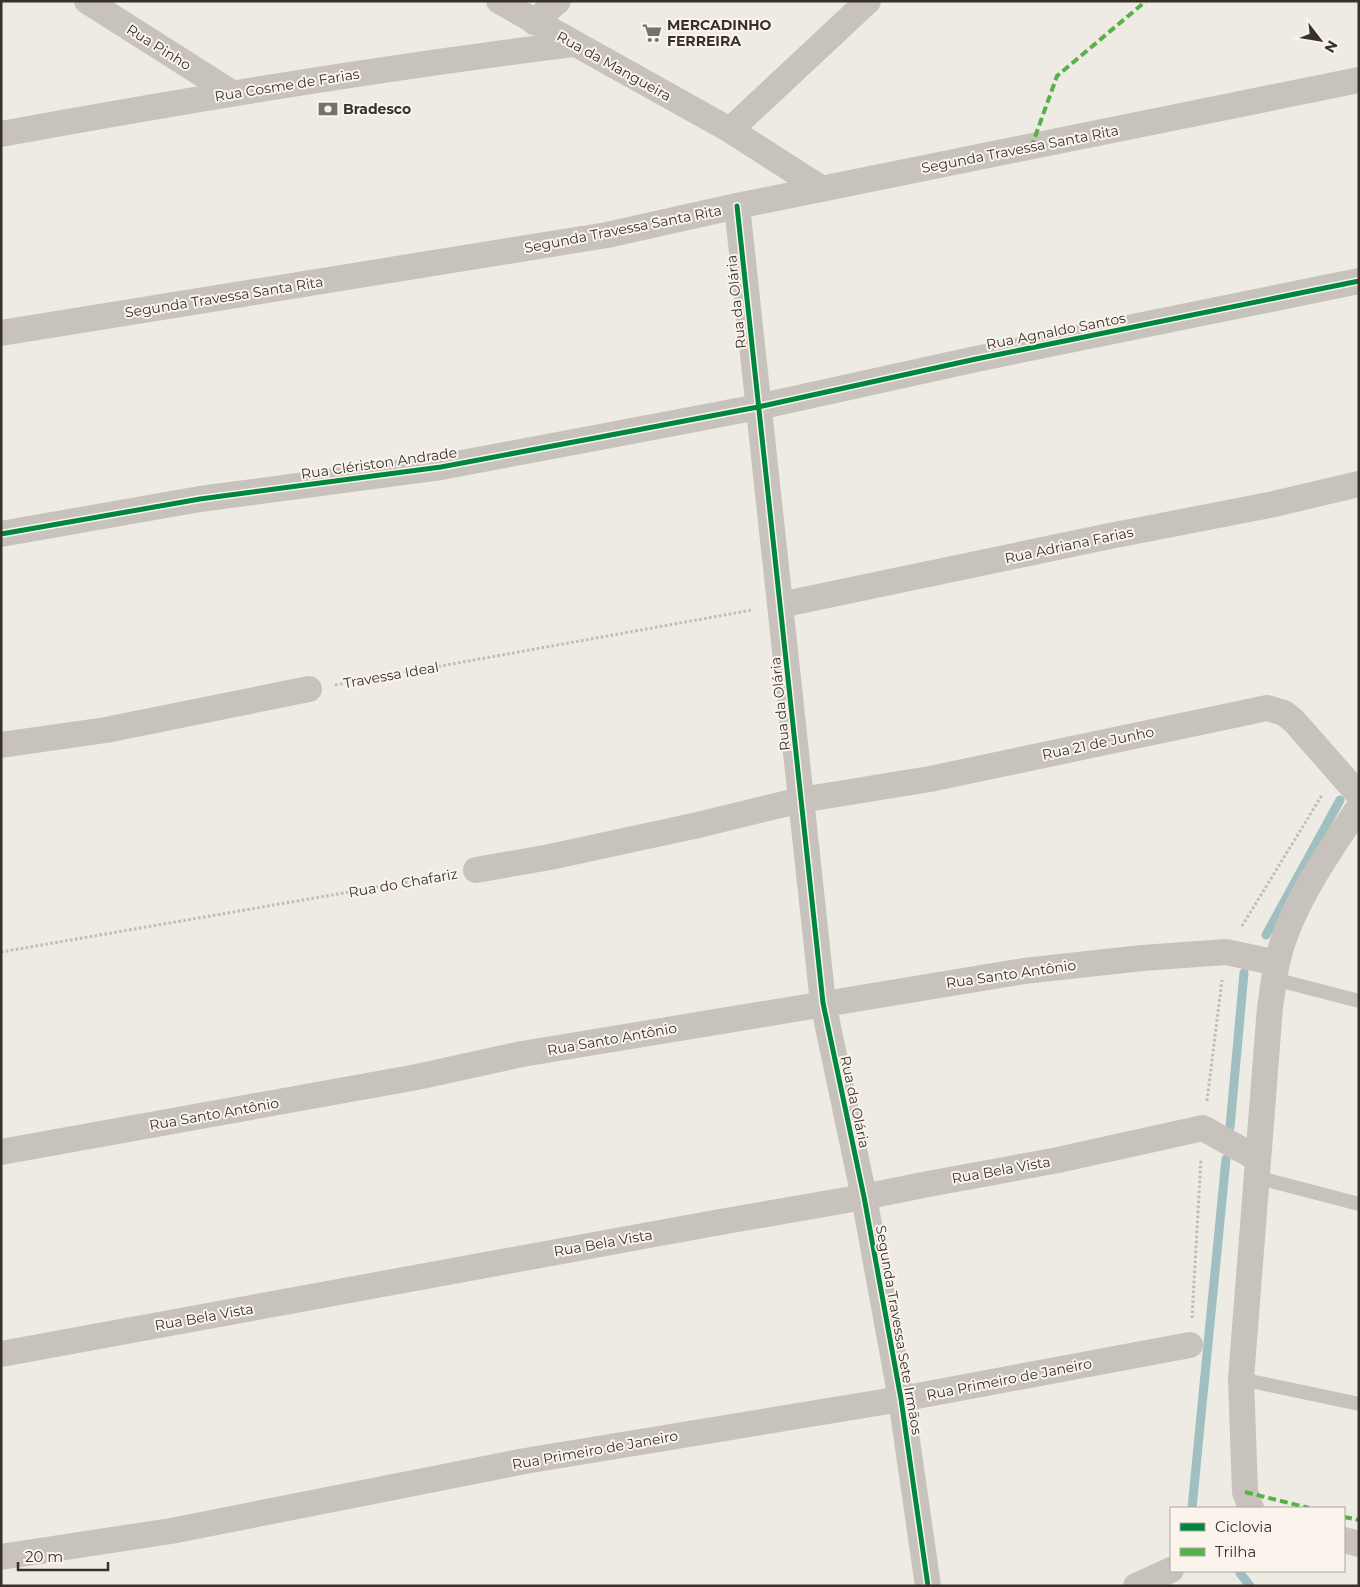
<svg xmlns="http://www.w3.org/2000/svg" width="1360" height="1587" font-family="Montserrat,sans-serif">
<rect width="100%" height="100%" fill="#eeeae4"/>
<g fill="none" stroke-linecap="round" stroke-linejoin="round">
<path stroke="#9fbfc0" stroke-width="9" d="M1266 935 1340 800
M1230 1127 1244 973
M1192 1508 1226 1159
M1240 1573 1250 1586"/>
<path stroke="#c1bbb4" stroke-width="3" stroke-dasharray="2.5 2.5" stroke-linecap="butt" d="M335 685 752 610
M1242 926 1322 795
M1 952 448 875
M1207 1101 1222 980
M1192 1318 1201 1159"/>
<path stroke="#c8c2bc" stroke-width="14" d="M1274 979 1359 1001
M1256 1177 1359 1204
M1241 1379 1359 1404"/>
<path stroke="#c8c2bc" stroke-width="26" d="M87 1 232 93
M499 1 730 130
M534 22 558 1
M1 134C191 99 382 68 573 44
M822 189 730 130 868 1
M737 206 823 1003 864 1197 901 1399 928 1586
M1 333 607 235 737 206 1359 80
M1 534 200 499 441 467 595 438 758 407 976 359 1359 281
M780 605 1105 537 1274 504 1359 484
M1 745 106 730 309 689
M476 870 550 857 698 825 801 800 930 779 1267 708 1284 713 1294 721 1359 795
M1 1152 417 1077 522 1054 1024 971 1142 958 1226 952 1277 963
M1 1354 709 1224 864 1197 923 1185 1058 1160 1203 1128 1258 1159
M1251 1508 1245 1492 1241 1379 1270 1007C1273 990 1274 972 1279 955 1292 904 1330 850 1359 807
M1344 1540 1359 1544
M1 1557 171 1531 525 1461 901 1399 1190 1345
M1136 1586 1171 1570"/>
<path stroke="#56b246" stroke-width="4" stroke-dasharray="8 4" stroke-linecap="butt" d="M1031 148 1057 76 1146 1
M1245 1492 1309 1508
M1344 1517 1359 1520"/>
<defs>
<path id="cycleway" d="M737 206 823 1003 864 1197 901 1399 928 1586
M1 534 200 499 441 467 595 438 758 407 976 359 1359 281"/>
</defs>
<use href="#cycleway" stroke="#faf4ec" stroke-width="8"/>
<use href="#cycleway" stroke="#00873e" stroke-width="5"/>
</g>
<defs>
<symbol id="supermarket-bare" viewBox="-9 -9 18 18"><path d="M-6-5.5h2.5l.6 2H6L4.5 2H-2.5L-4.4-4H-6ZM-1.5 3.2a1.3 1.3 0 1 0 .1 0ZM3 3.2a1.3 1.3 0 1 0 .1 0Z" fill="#78716b" stroke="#faf4ec" stroke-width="2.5" paint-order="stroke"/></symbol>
<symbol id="bank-bare" viewBox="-9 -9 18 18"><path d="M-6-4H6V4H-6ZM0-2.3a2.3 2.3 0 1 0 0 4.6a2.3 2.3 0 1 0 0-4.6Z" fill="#78716b" stroke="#faf4ec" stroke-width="2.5" paint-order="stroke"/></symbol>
</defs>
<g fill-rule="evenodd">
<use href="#supermarket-bare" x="638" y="19" width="28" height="28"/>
<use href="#bank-bare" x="314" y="95" width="28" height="28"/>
</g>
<g text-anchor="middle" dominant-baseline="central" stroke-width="4" stroke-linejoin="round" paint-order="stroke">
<g font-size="14" font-weight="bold" fill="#39302a" stroke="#faf4ec" text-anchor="start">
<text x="667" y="25">MERCADINHO<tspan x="667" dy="16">FERREIRA</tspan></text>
<text x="343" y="109">Bradesco</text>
</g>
<g font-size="14" fill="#39302a" stroke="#faf4ec">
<text transform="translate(159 47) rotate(32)">Rua Pinho</text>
<text transform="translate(614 66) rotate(29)">Rua da Mangueira</text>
<text transform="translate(287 85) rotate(-9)">Rua Cosme de Farias</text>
<text transform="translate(1020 149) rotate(-11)">Segunda Travessa Santa Rita</text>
<text transform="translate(623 229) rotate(-11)">Segunda Travessa Santa Rita</text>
<text transform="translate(224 297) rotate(-9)">Segunda Travessa Santa Rita</text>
<text transform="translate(736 302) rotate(-96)">Rua da Olária</text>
<text transform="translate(1056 331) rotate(-11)">Rua Agnaldo Santos</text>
<text transform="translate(379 463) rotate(-8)">Rua Clériston Andrade</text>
<text transform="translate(1069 545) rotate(-12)">Rua Adriana Farias</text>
<text transform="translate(391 675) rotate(-10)">Travessa Ideal</text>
<text transform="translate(780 704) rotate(-96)">Rua da Olária</text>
<text transform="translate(1098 743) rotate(-12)">Rua 21 de Junho</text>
<text transform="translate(403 883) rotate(-10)">Rua do Chafariz</text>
<text transform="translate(1011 974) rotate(-8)">Rua Santo Antônio</text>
<text transform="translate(612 1039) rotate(-10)">Rua Santo Antônio</text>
<text transform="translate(855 1102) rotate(78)">Rua da Olária</text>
<text transform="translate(214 1114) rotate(-10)">Rua Santo Antônio</text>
<text transform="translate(1001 1170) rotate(-10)">Rua Bela Vista</text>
<text transform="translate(603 1243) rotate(-10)">Rua Bela Vista</text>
<text transform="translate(204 1317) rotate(-10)">Rua Bela Vista</text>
<text transform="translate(899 1330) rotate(80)">Segunda Travessa Sete Irmãos</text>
<text transform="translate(1009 1379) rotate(-11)">Rua Primeiro de Janeiro</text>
<text transform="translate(595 1450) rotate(-10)">Rua Primeiro de Janeiro</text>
</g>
</g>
<rect width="1360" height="1587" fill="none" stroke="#39302a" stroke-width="5"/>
<rect x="1170" y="1507" width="175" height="65" fill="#faf4ec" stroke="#ada69e"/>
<rect x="1180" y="1523" width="25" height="8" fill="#00873e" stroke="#ada69e"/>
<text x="1215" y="1532" font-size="15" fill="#39302a">Ciclovia</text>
<rect x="1180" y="1548" width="25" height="8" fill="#56b246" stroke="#ada69e"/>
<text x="1215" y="1557" font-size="15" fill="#39302a">Trilha</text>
<g transform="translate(1320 40) rotate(121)" stroke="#faf4ec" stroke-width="4" paint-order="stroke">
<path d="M0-4L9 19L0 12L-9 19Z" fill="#39302a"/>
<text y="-8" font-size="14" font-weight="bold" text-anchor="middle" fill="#39302a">N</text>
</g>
<path d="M18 1562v8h90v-8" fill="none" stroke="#39302a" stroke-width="2.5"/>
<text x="25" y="1562" font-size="15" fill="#39302a" stroke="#faf4ec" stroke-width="4" paint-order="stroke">20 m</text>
</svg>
